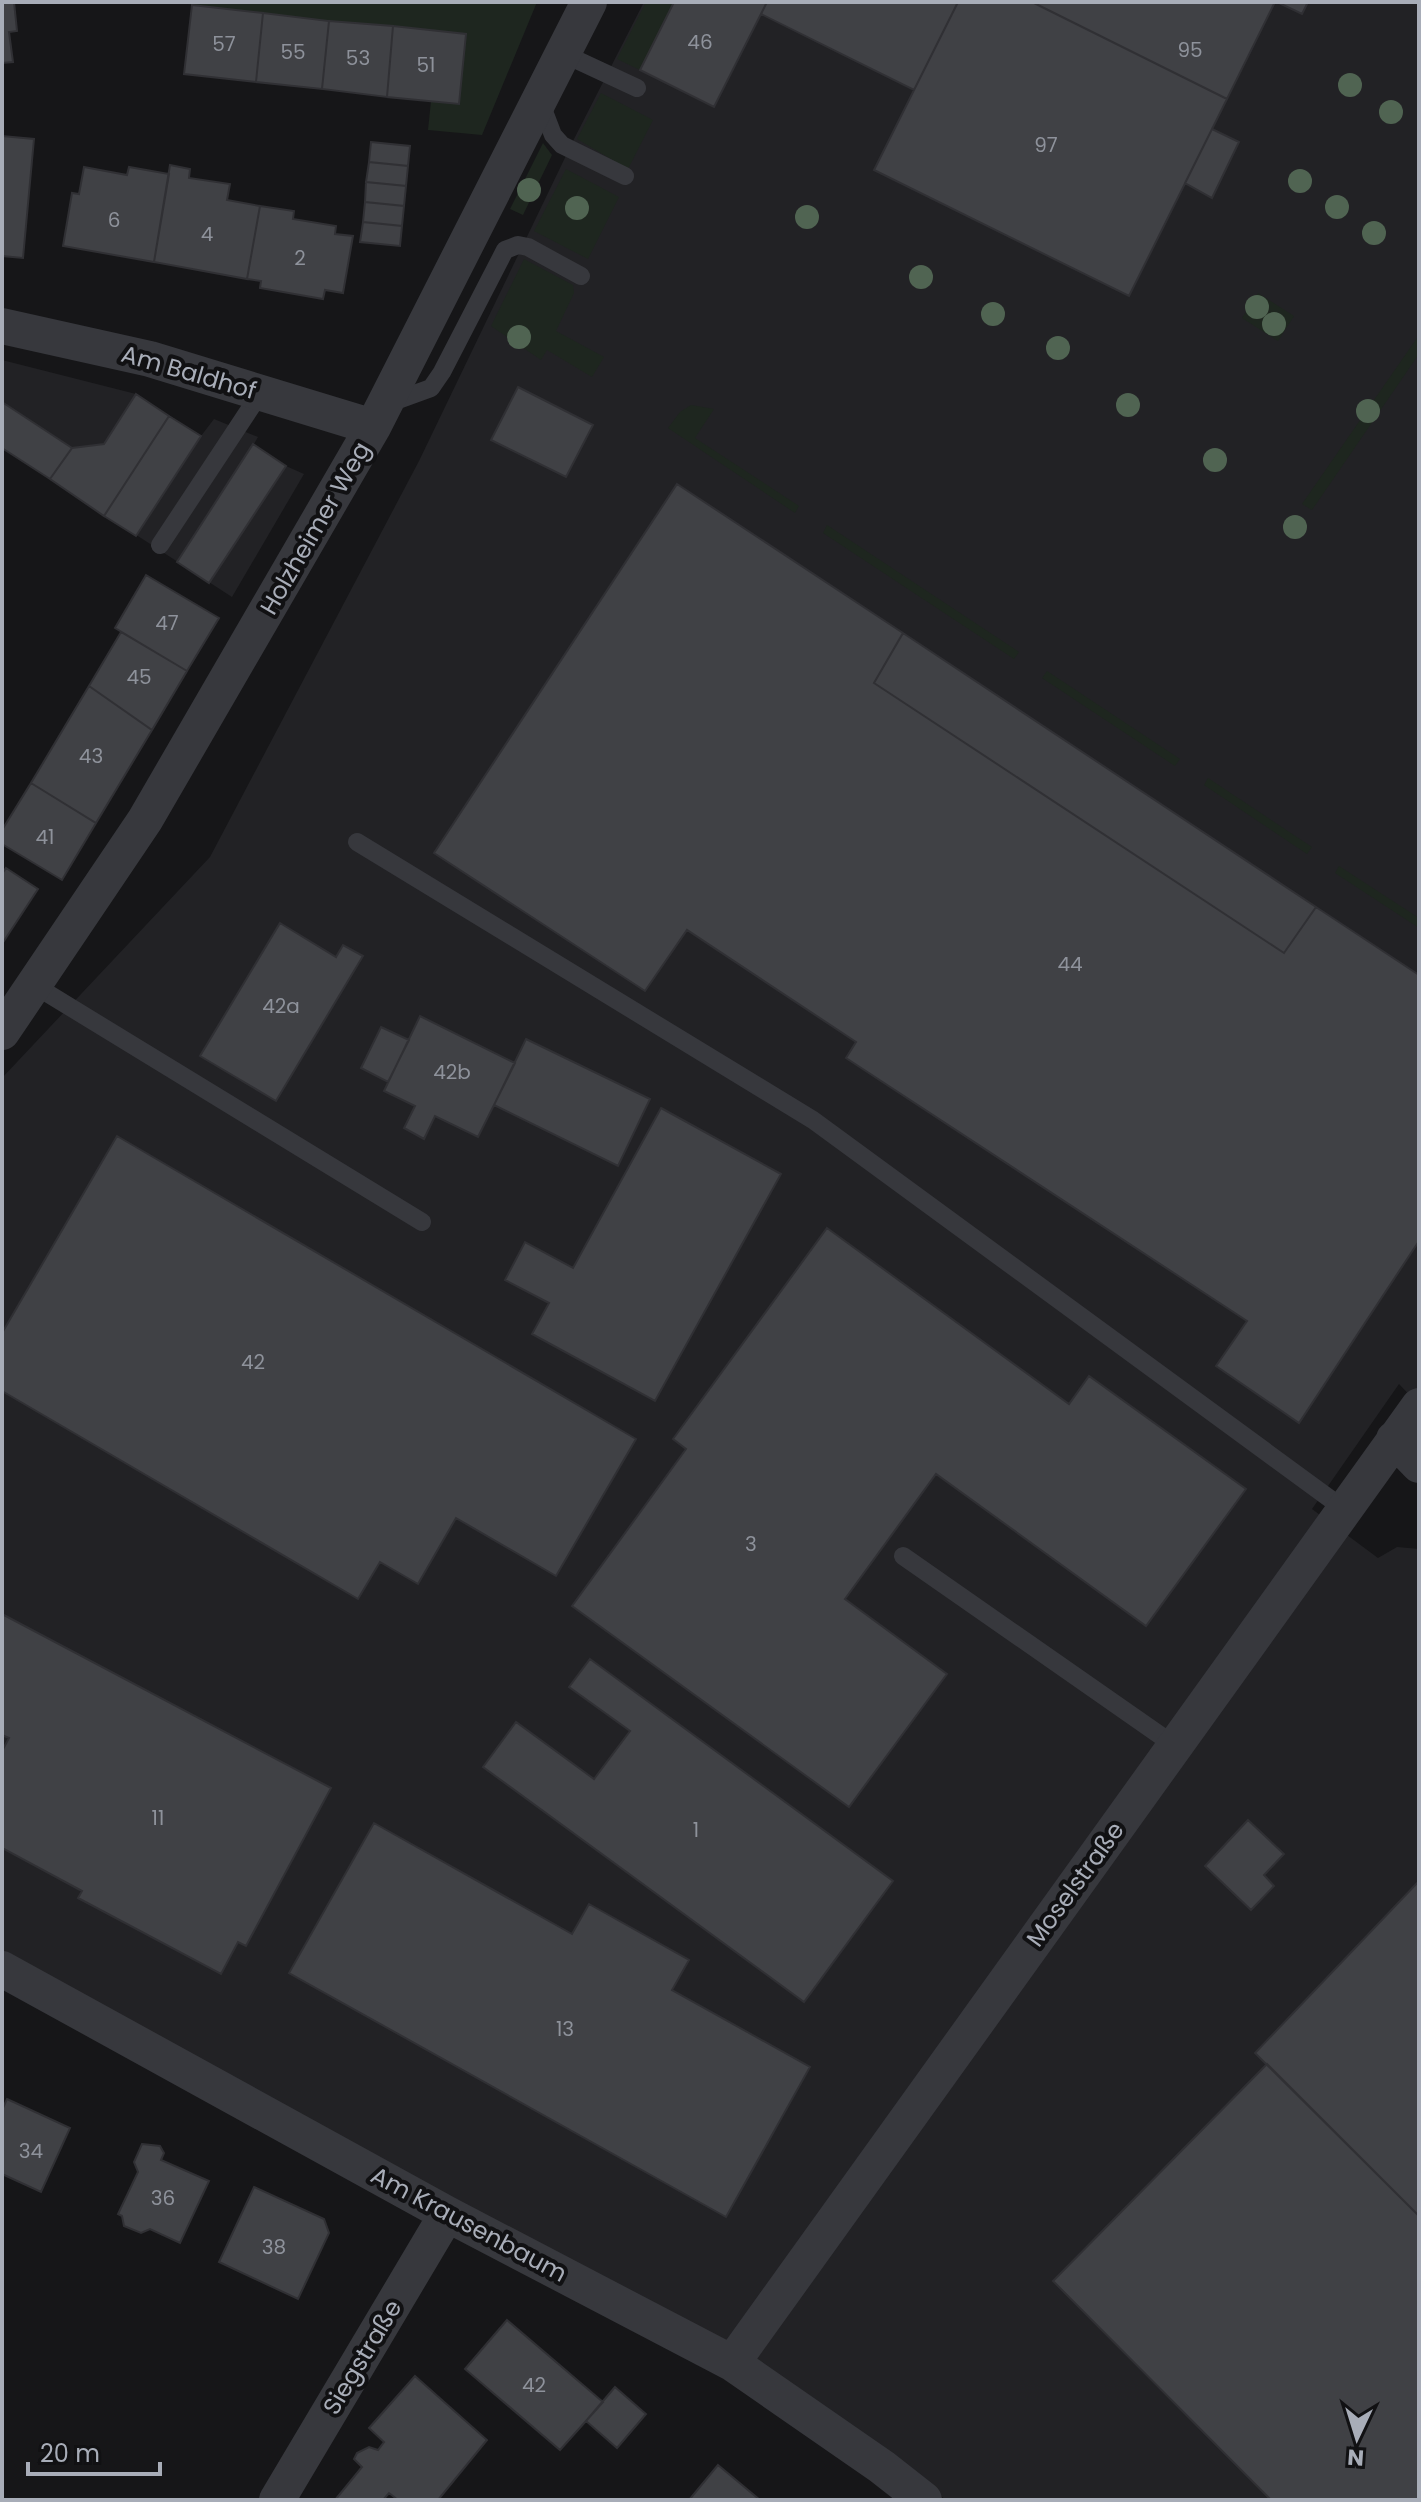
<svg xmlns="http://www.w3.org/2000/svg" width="1421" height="2502" font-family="Poppins,sans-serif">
<rect width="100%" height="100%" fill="#161618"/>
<path fill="#222225" d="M644 2H1419V1405L1399 1384 1312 1509 1378 1558 1397 1547 1419 1549V2500H946L892 2458 456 2201 2 1954V1078L210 857 419 461 574 139Z
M2 360 136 394 201 436 214 419 258 437 254 444 286 466 304 474 232 597 2 448Z"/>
<path fill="#1e261f" d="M171 2H537L482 135 428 130 431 101 465 34 329 21Z
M646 2H674L640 70 617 59Z
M601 93 653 120 628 169 577 139Z
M543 143 552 155 523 215 510 209Z
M566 169 619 197 588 259 534 231Z
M524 259 573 285 574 293 556 331 604 357 592 377 547 350 541 360 491 326Z
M1258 293 1294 316 1278 341 1242 318Z
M1419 335V354L1312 510 1302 504Z
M691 405 714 409 695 438 799 506 795 513 668 428 680 412Z
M827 525 1019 652 1014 659 823 533Z
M1047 671 1180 759 1175 766 1042 678Z
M1208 778 1312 847 1307 854 1204 785Z
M1339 866 1419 918V928L1335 873Z"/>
<path fill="#404145" stroke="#303034" stroke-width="2" d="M2 2H14L17 31 9 32 13 62 2 63Z
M674 2H767L714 107 640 70Z
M767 2H958L914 90 761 14Z
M958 2H1032L1227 99 1129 296 874 170Z
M1032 2H1275L1227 99Z
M1277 2H1308L1302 14Z
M192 5 263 13 256 82 184 74Z
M263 13 329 21 322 89 256 82Z
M329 21 393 26 387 97 322 89Z
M393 26 466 34 459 104 387 97Z
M1212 129 1239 142 1212 198 1185 183Z
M2 136 34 139 23 258 2 256Z
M371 142 410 146 408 166 369 162Z
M369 162 408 166 406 186 366 182Z
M170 165 190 169 189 178 230 184 227 200 260 206 247 279 154 262Z
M84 167 127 175 129 167 169 174 154 262 63 246 72 193 79 194Z
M366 182 406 186 404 206 365 202Z
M365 202 404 206 402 226 363 222Z
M260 206 294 211 293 219 336 226 335 234 353 236 343 293 325 290 323 299 260 288 261 281 247 279Z
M363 222 402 226 400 246 360 242Z
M518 387 593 425 566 477 491 440Z
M136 394 169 416 104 516 50 479 72 448 104 444Z
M2 402 72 448 50 479 2 448Z
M169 416 201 436 136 536 104 516Z
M253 444 286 466 209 583 177 562Z
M677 484 903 633 874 683 1284 953 1316 907 1419 975V1241L1299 1423 1216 1366 1247 1321 846 1058 856 1042 687 930 645 991 434 853Z
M146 575 219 618 187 671 115 628Z
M121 632 187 671 152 730 89 686Z
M903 633 1316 907 1284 953 874 683Z
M89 686 152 730 96 823 31 783Z
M31 783 96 823 62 880 2 844V830Z
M6 868 38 889 2 944V874Z
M280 923 336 957 343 945 363 956 276 1101 200 1056Z
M420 1016 515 1063 478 1137 435 1116 424 1139 404 1128 415 1106 384 1091Z
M381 1027 409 1040 388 1082 361 1068Z
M526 1039 650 1099 618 1166 494 1105Z
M661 1108 781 1174 655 1401 532 1334 549 1303 505 1280 525 1242 573 1268Z
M117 1136 636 1439 556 1576 456 1518 418 1584 380 1562 358 1599 2 1391V1333Z
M827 1228 1069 1404 1089 1376 1246 1489 1146 1626 936 1474 845 1599 947 1674 849 1807 572 1606 686 1449 673 1439Z
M2 1614 331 1788 246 1946 238 1942 221 1974 78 1898 82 1891 2 1848V1751L9 1738 2 1735Z
M590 1659 893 1881 804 2002 483 1767 516 1722 594 1779 630 1731 569 1687Z
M1248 1820 1284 1854 1264 1875 1274 1886 1251 1910 1205 1866Z
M374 1823 572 1934 589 1904 689 1960 672 1990 810 2067 726 2217 289 1973Z
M1419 1881V2216L1255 2053Z
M1267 2064 1419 2216V2500H1271L1053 2281Z
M7 2099 70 2128 41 2192 2 2174V2110Z
M142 2144 160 2146 164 2153 161 2160 209 2181 180 2243 150 2229 141 2233 124 2226 122 2216 118 2214 138 2172 134 2162Z
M254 2187 324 2219 329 2233 298 2299 219 2262Z
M507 2320 603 2402 560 2450 465 2369Z
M415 2376 487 2440 438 2500H398L389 2493 383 2500H335L362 2467 354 2459 357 2453 369 2447 378 2450 384 2442 369 2428Z
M615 2387 646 2414 617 2448 586 2421Z
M718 2465 760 2500H689Z"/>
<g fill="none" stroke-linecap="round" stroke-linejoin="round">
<path stroke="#37383d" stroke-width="18" d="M564 54 637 88
M540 101 553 135 562 145 625 176
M387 404 431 388 442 372 505 250 518 245 528 247 581 276
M160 545 261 392
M357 842 813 1120 1344 1509
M34 985 422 1222
M903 1556 1174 1745"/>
<path stroke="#37383d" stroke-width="36" d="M2 326 150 359 373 427
M2 1032 145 820 373 427 589 2
M1394 1439 1419 1465
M2 1969 447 2214 732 2363 882 2467 924 2500
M732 2363 1419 1406
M277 2500 447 2214"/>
</g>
<g fill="#506452">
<circle cx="1350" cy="85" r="12"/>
<circle cx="1391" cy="112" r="12"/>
<circle cx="1300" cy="181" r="12"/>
<circle cx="529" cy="190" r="12"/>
<circle cx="1337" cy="207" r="12"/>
<circle cx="577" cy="208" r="12"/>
<circle cx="807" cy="217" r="12"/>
<circle cx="1374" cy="233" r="12"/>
<circle cx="921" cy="277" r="12"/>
<circle cx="1257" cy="307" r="12"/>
<circle cx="993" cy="314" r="12"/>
<circle cx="1274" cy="324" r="12"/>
<circle cx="519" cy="337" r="12"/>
<circle cx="1058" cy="348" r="12"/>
<circle cx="1128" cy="405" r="12"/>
<circle cx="1368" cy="411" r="12"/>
<circle cx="1215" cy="460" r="12"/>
<circle cx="1295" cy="527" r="12"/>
</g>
<g text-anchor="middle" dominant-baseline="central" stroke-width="8" stroke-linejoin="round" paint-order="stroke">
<g font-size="20" fill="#8e929b">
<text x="700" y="42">46</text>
<text x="224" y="44">57</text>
<text x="1190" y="50">95</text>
<text x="293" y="52">55</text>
<text x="358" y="58">53</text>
<text x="426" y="65">51</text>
<text x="1046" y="145">97</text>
<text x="114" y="220">6</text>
<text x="207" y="234">4</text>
<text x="300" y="258">2</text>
<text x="167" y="623">47</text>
<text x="139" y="677">45</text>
<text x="91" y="756">43</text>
<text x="45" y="837">41</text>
<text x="1070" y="964">44</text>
<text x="281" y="1006">42a</text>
<text x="452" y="1072">42b</text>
<text x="253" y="1362">42</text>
<text x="751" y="1544">3</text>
<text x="158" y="1818">11</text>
<text x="696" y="1830">1</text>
<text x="565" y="2029">13</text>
<text x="31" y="2151">34</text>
<text x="163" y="2198">36</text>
<text x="274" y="2247">38</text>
<text x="534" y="2385">42</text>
</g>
<g font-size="24" fill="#a8adb8" stroke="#111113">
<text transform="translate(189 372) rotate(16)">Am Baldhof</text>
<text transform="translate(315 528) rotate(-60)">Holzheimer Weg</text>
<text transform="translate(1075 1884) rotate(-54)">Moselstraße</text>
<text transform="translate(469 2224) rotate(28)">Am Krausenbaum</text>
<text transform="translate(362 2357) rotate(-59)">Siegstraße</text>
</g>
</g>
<rect width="1421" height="2502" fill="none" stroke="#a8adb8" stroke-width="8"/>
<g transform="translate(1357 2438) rotate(184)" stroke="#111113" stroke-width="6" paint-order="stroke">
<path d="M0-6L14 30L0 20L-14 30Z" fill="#a8adb8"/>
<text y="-12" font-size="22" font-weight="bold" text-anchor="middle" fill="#a8adb8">N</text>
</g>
<path d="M28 2462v12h132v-12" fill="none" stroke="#a8adb8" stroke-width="4"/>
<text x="40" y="2462" font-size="24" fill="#a8adb8" stroke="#111113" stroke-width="6" paint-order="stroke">20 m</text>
</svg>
